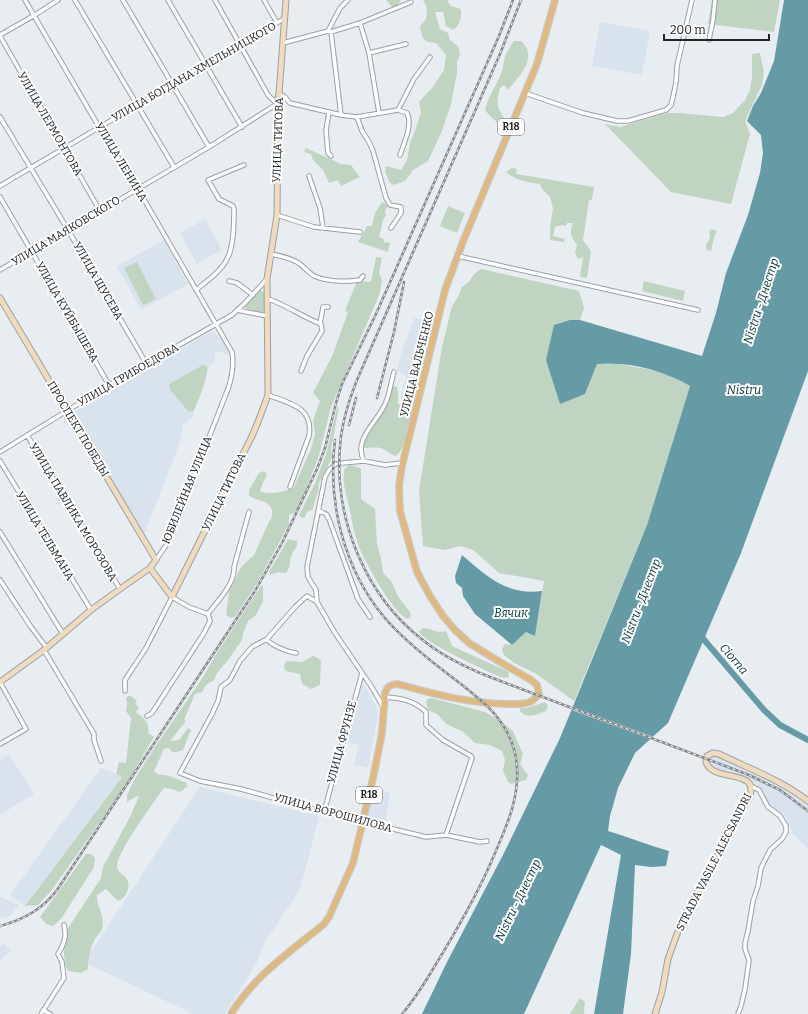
<svg xmlns="http://www.w3.org/2000/svg" width="808" height="1014" font-family="Bitter,serif">
<rect width="100%" height="100%" fill="#e8edf2"/>
<path fill="#d8e3ee" d="M600 22 650 31 642 75 592 66Z
M205 219 222 250 197 264 180 233Z
M164 240 188 284 141 310 117 266Z
M414 318 430 321 413 402 400 399 406 376 397 370 403 348Z
M212 331 224 342 229 350V355L216 351 214 363H211L192 418 183 425 182 435 172 464 145 532 141 533 92 447 71 414Z
M359 684H364L377 708 378 716 368 768 354 765 359 745 345 742Z
M9 754 34 794 0 815V760Z
M711 756H717L759 774 782 787 808 805V849L793 834 785 816 767 804 764 792 755 783 737 775 712 767 708 763 709 757Z
M101 768 122 776 25 906 10 895Z
M200 787 319 816 300 890 263 945 257 962 225 1014H193L84 962Z
M372 789 390 792 386 820 366 816Z
M0 897 19 905 9 917 0 918Z
M3 943 11 950 0 961V946Z"/>
<path fill="#bfd5c1" d="M386 0H401L397 6 392 7Z
M423 0H447L451 6 461 9C461 19 461 24 453 30L446 26 443 12H435L440 29 448 33 450 40 458 46 460 54 457 61V73L451 104 442 131 428 161 413 170 405 181 394 185 389 182 385 171 386 166 401 170 407 160 410 143 416 128 421 112 419 102 432 88 444 70 446 55 436 43C423 42 422 39 420 26L426 19 427 8Z
M712 0H780L774 32 708 24Z
M514 41H521C539 57 519 76 508 90L504 85 500 88C499 93 497 99 498 105 498 113 509 118 501 125 498 124 487 113 485 110 488 97 495 87 500 76 503 71 503 66 504 61 505 54 510 47 514 41Z
M760 53 764 72 762 85 745 121 750 134 731 204 671 192 605 124 620 127 667 113H679L723 117 733 113 745 100 750 90 752 77V54Z
M306 148 341 164 351 165 360 177 341 186 338 180 329 183 323 170 313 160 311 154 304 152Z
M512 168 517 169 516 174 594 187 592 200H589L583 240 591 251 587 278 580 277 583 257 578 259 575 253 577 245C571 236 569 234 573 223H567L566 226 562 225 555 227 553 236 565 239 564 242 550 240V228L553 208 550 197 542 189 540 184C528 182 515 180 506 172Z
M382 202 388 205 385 211 386 215 383 220 379 237 384 239V242L390 243 388 252 358 242 367 226H372L375 213Z
M448 206 465 213 457 233 440 226Z
M711 229 717 231 714 238 711 251 707 250C703 242 713 241 709 232Z
M376 257 382 258 379 273 382 280 380 293 331 407 319 455 307 487 298 508 294 513 289 515V524L259 580 235 617 231 618 226 615 229 591 241 567 254 555 269 522C272 518 272 517 272 512 272 501 257 501 249 496V490L259 473 264 471 267 474 262 485 260 491C270 496 283 491 293 489L311 449 315 434 313 421 320 401 313 393 333 354 348 312 345 311 357 281 371 282Z
M137 262 156 299 143 305 124 268Z
M481 269 579 291 584 308 580 320H570L585 394 597 364 613 363 663 372 690 386 647 525 574 701 535 673 514 663 504 655 502 649 505 644 512 645 526 632 535 635 544 581 499 573 473 550 461 546 445 550 423 546 419 491 442 347 452 306 458 297 462 287 469 282 474 274Z
M644 281 685 291 683 301 642 291Z
M260 290 265 293 264 312 259 313 245 308 250 299Z
M203 365 207 366C208 378 200 396 195 408L193 411 189 412 171 391 169 386 171 383Z
M390 386 397 387 398 393V404L409 406 411 408C411 421 406 448 396 456 391 455 389 453 385 450 379 446 371 448 365 448L362 445 366 432 386 403Z
M339 407 331 449 332 458 319 483 318 492 315 500 313 509 307 512 305 517 302 518 299 515 315 483 326 454 337 408Z
M349 465 358 467 361 469V499L375 509 377 544 381 558 383 573 391 581 399 598 410 612 411 616 408 619C394 615 363 559 358 544 354 533 352 522 350 511 348 498 342 486 344 472 344 469 346 467 349 465Z
M288 539 297 541C298 547 294 549 292 554 289 560 291 568 286 573L278 572 270 575 269 572Z
M263 585V601L256 615 248 621 243 633 242 640 228 660 217 673 214 680 206 685 202 692 195 694 184 720 186 721 170 741 179 740 188 728 191 730 183 750 177 752H172L169 748 164 749 154 771 157 774 170 776 186 783 187 786 183 790 179 792 172 789 164 788 158 796C149 809 117 853 117 866 117 872 123 874 126 878 132 886 127 897 118 901L106 889 97 895C96 907 106 917 102 929 101 933 97 935 95 939 90 948 88 959 88 969L81 973 68 971C63 961 64 948 63 936L101 878 103 867 131 815 139 796H137L127 802V795L134 780 153 750 203 677 218 651 261 586Z
M423 628C433 628 434 634 446 631L452 646 509 672 508 678 500 677C485 670 425 643 419 632Z
M313 656 318 658 321 661 320 685 311 689 302 684 300 674 286 671 284 668 285 663 287 661 302 662Z
M130 695 137 701 135 704 139 707 136 712C144 718 150 723 148 733L154 737 122 791 51 891 38 905 25 906 122 777 116 774 119 762 126 763 131 718 126 711 127 704 126 698Z
M431 698 485 712 500 721 513 731 523 754 520 764 528 775 526 780 511 784 508 782 503 771 505 760 502 751 490 745 475 743 462 731 446 724 437 714 428 710 426 702 427 699Z
M545 702 548 706 546 711C537 714 528 720 520 711V708H527Z
M86 854H91L95 858 94 867 61 919 53 926 46 924 40 917Z
M580 998 585 1002 584 1014H570Z"/>
<path fill="#659ba5" d="M784 0H808V371L741 553 668 723 635 753 618 788 610 816 608 831C628 837 648 845 669 851L666 866 651 867 635 865 631 954 623 1014H594L621 855 601 845 524 1014H422L447 962 504 853 560 738 647 525 690 386C663 370 628 361 597 364L585 394 560 404 546 360 554 325 570 320H580L702 356 716 313 726 273 748 215 760 173 763 153 761 135 747 121 753 106 761 93 774 61Z
M462 555C486 576 508 596 542 591L535 636 526 632 512 645 475 614 463 596 462 588 456 583 455 576Z"/>
<path fill="#e8edf2" d="M570 706 656 738 653 740 569 709Z"/>
<g fill="none" stroke-linecap="round" stroke-linejoin="round">
<path stroke="#659ba5" stroke-width="6" d="M700 635 764 710 780 725 808 740"/>
<defs>
<path id="street" d="M25 0 99 127 138 189 232 352C234 364 232 377 228 389L167 544 156 560
M75 0 174 167
M123 0 209 147
M168 0 242 127
M264 0 277 23
M360 23 369 53 379 113
M328 31 340 8 348 0
M331 32 341 115
M0 35 35 15 58 0
M0 36 100 211
M709 40 713 20 715 0
M283 43 328 31 331 32 360 23 411 2
M369 53 406 44
M525 93 583 113 617 121H628L666 110 671 105 673 97 676 82 677 66 692 0
M279 94 284 96 290 103 341 115 357 117 398 110 407 113C413 125 404 143 400 155
M398 110 414 79 430 57
M329 112 326 130 328 153 331 156
M0 117 68 230 146 363
M357 117 362 131 369 142 373 151 386 198 390 205 401 207V213L391 228
M309 176 320 208 323 227
M0 186 171 85 238 43 284 19
M0 197 109 385
M277 215 314 227 360 232
M271 254C281 256 292 258 300 264 305 268 309 273 314 276 328 282 345 282 360 280L363 276
M458 256 698 310
M0 270 209 147 277 104 268 95 215 0
M229 281 237 283 253 295
M196 290C207 281 221 271 227 259 234 247 234 223 234 209L233 206 219 199 208 180 244 165
M268 299C287 305 302 317 321 324L322 331 307 356 301 371
M237 310 267 316
M320 324 323 307H328
M268 395C289 403 314 407 309 436L290 487
M27 435 120 589
M0 452 109 385 232 315 245 303 267 279
M0 461 91 610
M364 461C352 439 379 421 386 402 390 393 391 381 394 372
M342 463 364 461 385 465 402 463
M336 464 329 470 325 477 307 567 308 577 316 590 317 602 335 633 371 686 384 708
M319 511 326 514 329 519 358 599 370 617
M0 532 63 634
M0 580 31 627 46 647
M317 602 307 596 296 606 267 639 252 647 240 661 230 680 221 687 218 701 212 714 180 773 200 781 241 789 324 812 426 837 446 835 480 842 487 841
M208 614C218 600 235 584 234 567L249 512
M267 639C271 646 289 652 296 653
M44 650 94 734V740L101 761
M0 682 26 729 0 744
M125 691V680L146 648 172 597 189 607 208 614 210 621 204 633 152 713 147 716
M384 697C400 698 414 700 426 712V725L443 740 471 756 472 758 446 835
M324 812 362 673
M43 1010 50 1014
M41 1014 64 978 62 962 58 954C64 944 67 937 64 925
M738 1014 741 1006 745 989 749 960 745 949V943L748 931 753 901 758 886 761 868 770 850 782 839 786 832V826L780 816 768 807 759 790 751 786"/>
<path id="secondary" d="M0 298 156 560 150 568 120 589 91 610 44 650 0 682
M150 568 172 597 252 436 258 422 268 395 267 279 277 215 278 114 277 104 279 94 286 0
M655 1014 662 992 668 959 681 923 749 798C762 768 712 783 706 762L707 756 713 753 719 754C750 769 781 780 808 801"/>
<path id="primary" d="M231 1014C253 977 291 951 324 924L329 917 353 863 373 778 382 733 385 693C387 686 391 684 398 684 433 694 468 703 506 704 513 704 523 705 530 702 534 700 536 697 539 694L537 685 531 680 500 662 469 643 455 630 443 616 430 596 417 572 400 511 399 485 402 466 445 290 464 239 537 64 555 0"/>
</defs>
<use href="#street" stroke="#9ba0a5" stroke-width="5.5"/>
<use href="#secondary" stroke="#9ba0a5" stroke-width="7"/>
<use href="#primary" stroke="#cacacb" stroke-width="8"/>
<use href="#street" stroke="#fff" stroke-width="3.5"/>
<use href="#secondary" stroke="#efdcbe" stroke-width="5"/>
<use href="#primary" stroke="#dfb97d" stroke-width="5.5"/>
<defs>
<path id="rail" d="M521 0 500 54 360 373C350 396 342 420 340 446 334 519 365 596 424 641 444 657 467 668 490 677L749 775 780 790 808 811
M377 398 394 332 404 282
M349 425 356 398
M335 440C327 502 344 569 384 617 401 637 423 655 444 671 473 694 506 714 515 753 524 795 504 832 488 869 473 902 455 933 436 964 426 981 415 999 402 1014
M0 926C23 920 43 909 57 890L255 591 282 543 317 469 325 448 336 403 342 384 376 314 499 36 513 0"/>
</defs>
<use href="#rail" stroke="#84878b" stroke-width="2.5"/>
<use href="#rail" stroke="#fff" stroke-width="1" stroke-dasharray="3" stroke-linecap="butt"/>
</g>
<g text-anchor="middle" dominant-baseline="central" stroke-width="4" stroke-linejoin="round" paint-order="stroke">
<g fill="#fff" stroke="#646667" stroke-width="1">
<rect x="498" y="119" width="26" height="16" rx="3"/>
<rect x="356" y="787" width="26" height="16" rx="3"/>
</g>
<g font-size="10" font-weight="bold" fill="#222426">
<text x="511" y="127">R18</text>
<text x="369" y="795">R18</text>
</g>
<g font-size="11" fill="#222426" stroke="#fff">
<text transform="translate(194 72) rotate(-30)">УЛИЦА БОГДАНА ХМЕЛЬНИЦКОГО</text>
<text transform="translate(50 124) rotate(60)">УЛИЦА ЛЕРМОНТОВА</text>
<text transform="translate(278 140) rotate(-88)">УЛИЦА ТИТОВА</text>
<text transform="translate(121 162) rotate(59)">УЛИЦА ЛЕНИНА</text>
<text transform="translate(66 231) rotate(-31)">УЛИЦА МАЯКОВСКОГО</text>
<text transform="translate(98 281) rotate(60)">УЛИЦА ЩУСЕВА</text>
<text transform="translate(67 312) rotate(60)">УЛИЦА КУЙБЫШЕВА</text>
<text transform="translate(417 364) rotate(-76)">УЛИЦА ВАЛЬЧЕНКО</text>
<text transform="translate(128 375) rotate(-30)">УЛИЦА ГРИБОЕДОВА</text>
<text transform="translate(78 429) rotate(59)">ПРОСПЕКТ ПОБЕДЫ</text>
<text transform="translate(187 490) rotate(-68)">ЮБИЛЕЙНАЯ УЛИЦА</text>
<text transform="translate(224 492) rotate(-64)">УЛИЦА ТИТОВА</text>
<text transform="translate(73 512) rotate(59)">УЛИЦА ПАВЛИКА МОРОЗОВА</text>
<text transform="translate(45 536) rotate(59)">УЛИЦА ТЕЛЬМАНА</text>
<text transform="translate(342 742) rotate(-75)">УЛИЦА ФРУНЗЕ</text>
<text transform="translate(333 813) rotate(15)">УЛИЦА ВОРОШИЛОВА</text>
<text transform="translate(714 862) rotate(-63)">STRADA VASILE ALECSANDRI</text>
</g>
<g font-size="12" font-style="italic" fill="#00373f" stroke="#fff">
<text transform="translate(761 301) rotate(-72)">Nistru - Днестр</text>
<text x="744" y="390">Nistru</text>
<text transform="translate(641 601) rotate(-69)">Nistru - Днестр</text>
<text x="511" y="613">Вячик</text>
<text transform="translate(734 659) rotate(49)">Ciorna</text>
<text transform="translate(518 900) rotate(-64)">Nistru - Днестр</text>
</g>
</g>
<path d="M664 34v6h105v-6" fill="none" stroke="#222426" stroke-width="2"/>
<text x="670" y="34" font-size="12" fill="#222426" stroke="#ffffff" stroke-width="3" paint-order="stroke">200 m</text>
</svg>
